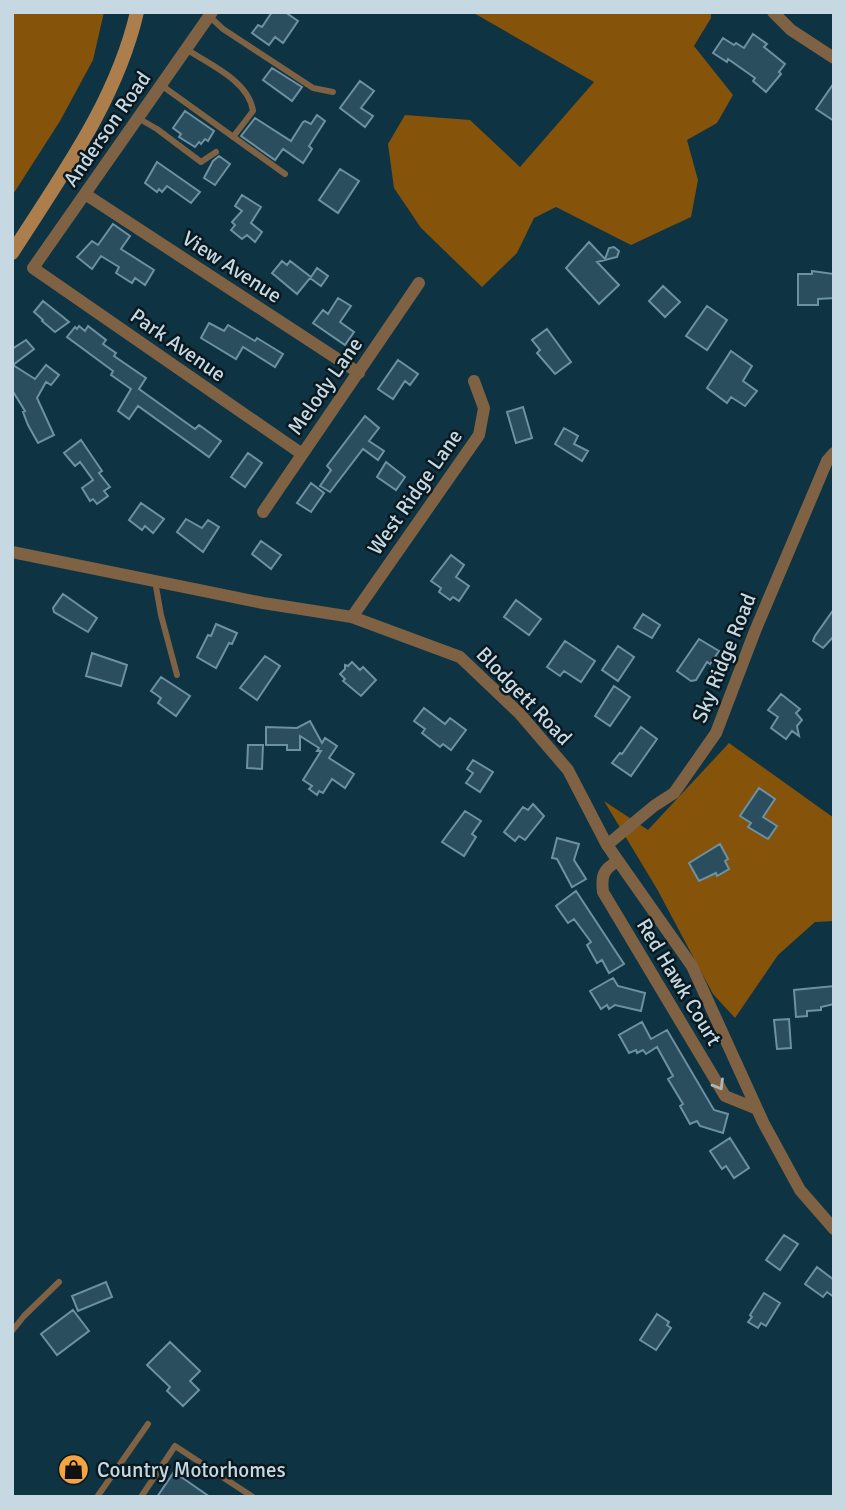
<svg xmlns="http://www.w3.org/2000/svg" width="846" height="1509" font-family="Signika,sans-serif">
<rect width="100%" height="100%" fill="#0e3343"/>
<path fill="#86530a" d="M12 12H104L93 60 60 121 12 196Z
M472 12H711V18L694 46 733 95 717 123 687 140 698 180 691 217 631 245 556 207 534 218 517 253 482 287 421 228 394 188 388 144 405 115 470 120 520 167 594 82Z
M729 743 834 818V921L815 922 778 955 735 1018 713 994 657 889 604 801 648 830Z"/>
<path fill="#2a4e5e" stroke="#6b91a3" stroke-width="2" d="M272 12H285L298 21 283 43 275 37 269 45 252 33 258 25 262 27Z
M753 34 767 44 764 47 785 64 779 72 781 74 766 92 753 81 755 78 728 59 727 62 713 53 723 38 734 45 736 43 744 48Z
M272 68 302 87 292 101 263 80Z
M360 81 374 91 361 108 373 116 365 127 340 108Z
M834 83V121L816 109Z
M185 111 214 131 208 141 205 139 201 144 199 142 195 147 179 137 181 134 173 128Z
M317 115 325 121 309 146 312 149 303 163 283 149 275 160 241 136 255 118 291 141 303 122 305 121 311 124Z
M219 156 230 164 215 185 204 178 213 161Z
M157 162 200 192 191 203 167 186 162 192 159 189 157 192 145 183Z
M340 169 359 181 338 213 319 200Z
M242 195 261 207 251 223 262 232 255 242 247 235 242 239 231 230 235 225 232 222 242 211 235 206Z
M113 224 130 236 121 249 154 270 145 285 135 278 132 283 116 273 119 267 101 256 92 269 77 257 92 241 98 245Z
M589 242 605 259 609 248 614 247 619 251 617 257 597 262 619 285 599 304 566 268Z
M282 261 287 265 290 261 311 277 317 268 328 276 321 286 310 278 297 294 272 273Z
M812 271 834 274V298L818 299V305H798V274H812Z
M663 286 680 302 665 317 649 301Z
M338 298 351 306 340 322 354 332 345 345 313 323 323 310 328 314Z
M43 301 63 317 69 322 55 332 42 321 43 320 34 312Z
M707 306 727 320 707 350 686 336Z
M209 323 224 331 228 325 255 341 257 338 283 354 275 367 243 347 236 359 201 338Z
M79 326 85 331 88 326 106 340 103 344 116 353 114 356 146 378 139 389 195 429 199 425 221 441 209 457 138 406 129 419 118 411 131 389 111 375 113 371 67 337 75 327 77 329Z
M547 329 571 362 555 374 537 353 540 350 532 340Z
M26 340 34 349 13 365 35 379 46 365 59 375 51 385 46 382 37 398 54 435 38 443 28 425 23 412 25 411 12 390V349Z
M731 351 752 366 743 381 757 391 745 406 731 397 727 403 707 388Z
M398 360 418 374 410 385 405 381 393 399 378 389Z
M523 407 532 438 516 443 507 412Z
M365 416 379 428 369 441 384 451 378 460 363 449 330 492 320 486 331 470 327 466Z
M564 428 578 436 574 444 588 451 582 461 555 444Z
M81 440 102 471 99 473 110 487 104 491 108 496 97 504 93 499 90 501 82 488 93 480 80 462 75 466 64 453Z
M248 453 262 463 245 487 231 477Z
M386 462 405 477 396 490 377 477Z
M311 483 324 493 311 512 297 503Z
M141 503 164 519 153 533 145 526 142 530 129 520Z
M186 519 202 528 208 520 219 527 203 552 177 532Z
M261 541 281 555 271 569 252 554Z
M451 555 464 565 456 577 469 586 459 601 453 597 450 600 439 592 441 588 431 581Z
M63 594 97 618 88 632 54 612 53 608Z
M516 600 541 619 529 635 504 617Z
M834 609V636L823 648 813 641 815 636Z
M643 614 660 625 652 638 634 628Z
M216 624 237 633 232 644 229 643 216 668 197 657 208 635 211 636Z
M699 639 719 651 710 664 707 662 696 680 691 681 677 671Z
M565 641 595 661 581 682 564 671 560 676 547 667Z
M618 646 634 657 618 681 602 670Z
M92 653 127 665 121 686 86 676Z
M265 656 280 666 257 700 240 688Z
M352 662 360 670 363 667 376 680 361 696 343 681 345 679 340 674 345 669V665L348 666Z
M161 677 190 696 176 716 158 703 161 698 151 691Z
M614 686 630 697 610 726 595 716Z
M781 694 800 709 796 713 802 720 797 726 799 736 792 731 786 739 771 728 778 717 768 710Z
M424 708 445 724 450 718 466 730 451 750 443 744 440 747 422 733 425 729 414 721Z
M310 721 322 743 325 738 337 746 329 758 354 774 345 788 332 779 323 793 319 791 317 795 309 789 312 786 303 780 321 751H317L319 748 300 736V750H287V745H266V727L297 728Z
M641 727 657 739 631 776 612 763 620 753 622 754Z
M248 745H263L262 769 247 768Z
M473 760 493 772 480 792 466 783 473 773 467 769Z
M759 788 775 799 763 817 777 826 768 839 748 827 751 823 740 816Z
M533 804 544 816 525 840 519 836 515 841 504 832 523 807 528 810Z
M465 811 481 821 472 834 476 837 464 856 442 842Z
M557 838 579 844 574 860 586 879 572 887 557 859 552 858Z
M720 844 728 859 725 861 729 869 717 876 716 873 699 881 689 863Z
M576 891 624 964 609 973 602 960 597 963 587 945 591 942 574 919 568 923 556 906Z
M613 978 618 986 645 993 641 1011 615 1005 609 1009 607 1005 601 1009 590 991Z
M834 986V1004L821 1007V1010L807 1011V1016L796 1017 794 990Z
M789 1019 791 1048 777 1049 774 1020Z
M642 1022 651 1039 667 1030 714 1110 728 1114 723 1133 700 1126 697 1121 690 1124 680 1106 683 1104 668 1079 673 1076 657 1047 646 1054 643 1050 637 1053 636 1050 629 1053 619 1035Z
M730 1138 749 1168 734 1178 726 1166 722 1169 710 1151Z
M784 1235 798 1244 780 1270 766 1260Z
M817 1267 834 1280V1297L827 1292 823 1297 805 1284Z
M106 1282 112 1297 78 1311 72 1296Z
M764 1293 780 1303 766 1326 761 1323 758 1328 748 1322 752 1317 750 1315Z
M73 1310 89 1331 57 1355 41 1334Z
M657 1314 669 1322 667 1325 671 1328 656 1350 640 1340Z
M170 1342 200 1371 190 1381 199 1390 183 1406 167 1391 170 1387 147 1365Z
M174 1472 210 1497H157Z"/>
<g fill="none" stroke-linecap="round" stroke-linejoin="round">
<path stroke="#7f6243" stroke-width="6" d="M209 16 223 29 313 88 333 92
M186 49C209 64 249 81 253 111L233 137
M161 85 285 174
M138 118 157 129 201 162 216 152
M155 581 161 615 177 675
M12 1331 24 1316 59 1282
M97 1497 148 1424
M141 1497 175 1446 253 1497"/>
<path stroke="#7f6243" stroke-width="12" d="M212 12 33 268 302 454
M773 12 791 30 834 58
M85 194 359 373
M263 512 419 283
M12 552 263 603 352 617 460 657 520 714 568 770 607 845 692 966 763 1122 800 1190 834 1229
M352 617 479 435 484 408 474 381
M607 845 654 806 674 793 716 733 755 631 827 461 834 453
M618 861C603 869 601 876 603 892L725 1096 757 1109"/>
<path stroke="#ac7e4b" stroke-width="14" d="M12 253C61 176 116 102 137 12"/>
</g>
<defs><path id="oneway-chevron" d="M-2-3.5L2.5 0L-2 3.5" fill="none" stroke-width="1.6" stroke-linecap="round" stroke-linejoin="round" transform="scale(1.75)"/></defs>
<use stroke="#b1b5b3" href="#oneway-chevron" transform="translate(719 1085) rotate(59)"/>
<defs>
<symbol id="shop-disc" viewBox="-11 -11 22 22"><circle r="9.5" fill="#f4a443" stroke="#0a1920"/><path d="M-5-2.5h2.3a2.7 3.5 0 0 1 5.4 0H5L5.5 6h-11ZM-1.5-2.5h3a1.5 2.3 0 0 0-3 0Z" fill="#111"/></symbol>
</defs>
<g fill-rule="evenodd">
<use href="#shop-disc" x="56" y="1452" width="35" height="35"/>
</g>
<g text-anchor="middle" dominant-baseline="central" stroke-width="5" stroke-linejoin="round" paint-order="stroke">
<g font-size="21" fill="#c6d9e3" stroke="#0a1920">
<text transform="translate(107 129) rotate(-55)">Anderson Road</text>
<text transform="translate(232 267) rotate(33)">View Avenue</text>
<text transform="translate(178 345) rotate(35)">Park Avenue</text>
<text transform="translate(325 386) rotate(-55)">Melody Lane</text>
<text transform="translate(415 492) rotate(-55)">West Ridge Lane</text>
<text transform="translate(724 658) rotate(-68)">Sky Ridge Road</text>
<text transform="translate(524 696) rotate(46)">Blodgett Road</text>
<text transform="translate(679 982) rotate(59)">Red Hawk Court</text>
</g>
<g font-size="21" fill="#c6d9e3" stroke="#0a1920" text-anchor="start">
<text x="97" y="1470">Country Motorhomes</text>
</g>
</g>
<rect width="846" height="1509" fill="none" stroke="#c6d9e3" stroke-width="28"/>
</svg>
